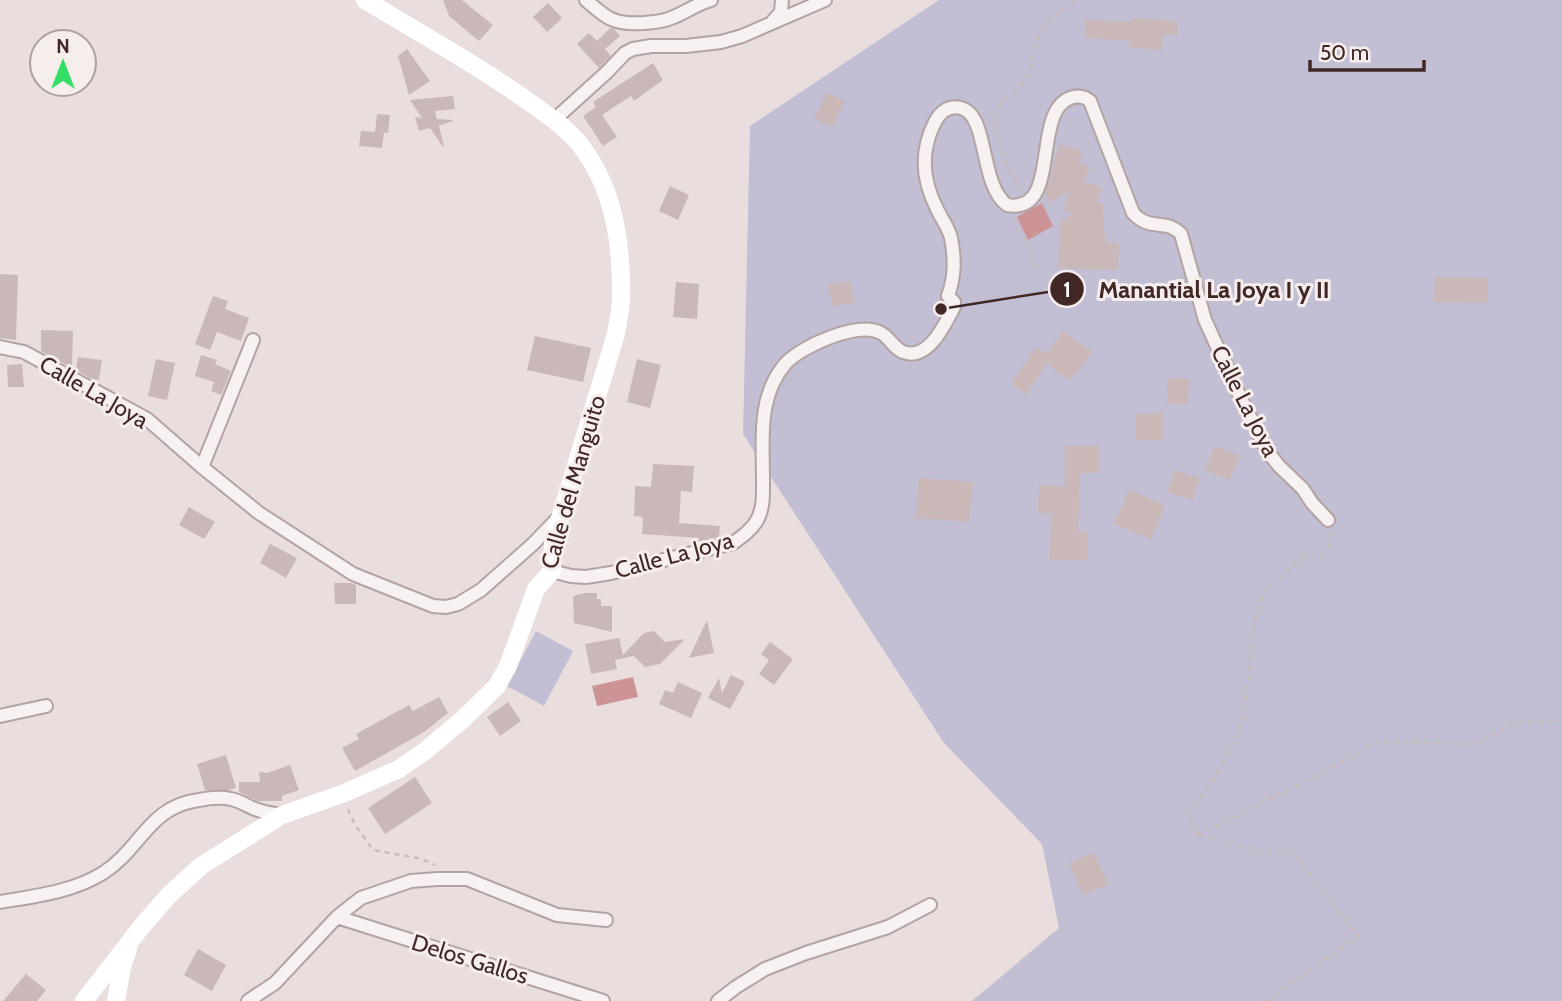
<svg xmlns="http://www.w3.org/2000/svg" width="1562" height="1001" font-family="Cabin,sans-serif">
<rect width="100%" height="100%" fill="#e9dedd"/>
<path fill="#c2bed4" d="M939 0H1562V1001H972L1059 928 1042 844 944 743 743 434 750 126Z
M536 631 573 651 544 706 507 686Z"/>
<path fill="#cd9496" d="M1042 203 1053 226 1028 240 1017 217Z
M633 677 638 697 597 706 592 686Z"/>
<path fill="#c9b8b7" d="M443 0H462L493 25 479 41 449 16Z
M548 3 562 18 547 32 533 17Z
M1131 18 1178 21 1177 35 1163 34 1162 50 1129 47 1130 41 1085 38 1086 19 1131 22Z
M610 28 614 29 620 36 605 49 611 56 599 68 577 44 589 33 597 41Z
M407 49 430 81 409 95 398 56Z
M653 63 663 80 634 101 631 96 602 115 617 137 603 146 583 116 596 107 593 102Z
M827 93 845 101 832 127 814 119Z
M453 96 455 109 435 111 437 119 453 120V121L439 126 444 146 443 147 430 128 419 131 415 117 422 118 410 100Z
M377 114 390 115 388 133 377 132 384 133 382 148 359 146 361 131 375 132Z
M1059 145 1082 150 1079 163 1090 167 1084 181 1102 188 1097 202 1104 203 1103 219 1106 243H1119L1118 270 1058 268 1060 223 1073 213 1063 210 1070 191 1050 202 1045 193 1050 180Z
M670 186 689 195 678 220 659 211Z
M0 274 18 275 16 340 0 338Z
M1435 277 1488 278V303L1434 302Z
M850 281 854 303 832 306 828 285Z
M676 282 699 284 697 319 673 317Z
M213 296 228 301 225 309 249 318 241 341 217 332 210 350 195 344Z
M41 330 73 331 72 365H67L56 360V357H51L41 351Z
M1063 331 1092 352 1070 381 1047 364 1026 394 1011 384 1036 347 1046 354Z
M535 336 591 348 583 382 527 370Z
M201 355 217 360 215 364 231 371 221 395 211 391 214 382 195 376Z
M78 357 102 360 99 380 91 379 76 370Z
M156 359 175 363 167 400 148 396Z
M637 359 661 365 650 408 627 402Z
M22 364 24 387H8L7 365Z
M1168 378 1189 379 1188 404H1167Z
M1164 413V440H1136V414Z
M1065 446H1100V473H1080L1078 532H1087V560H1050L1051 514 1038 513 1039 485 1065 486Z
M1215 446 1240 456 1230 480 1205 470Z
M653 464 694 466 692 492 681 491 679 523 720 526 719 537 704 541H698L699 538 642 534 643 517 634 516 635 486 651 487Z
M1175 470 1200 479 1192 500 1167 492Z
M919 478 973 482 969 522 916 518Z
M1129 490 1165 505 1151 539 1114 524Z
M189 507 215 522 204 539 179 525Z
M270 544 297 558 286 578 260 563Z
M334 583H351L356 585V604H335Z
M585 593H597V599H601V606H612V632L574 623 573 596Z
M707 620 714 653 689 658Z
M654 631 665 642 685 639 660 664 645 667 634 656 615 660 617 669 591 674 585 644 619 638 623 655 644 633Z
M770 642 793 659 774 685 759 674 769 660 761 654Z
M731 675 745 682 730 709 708 698 719 678 722 693Z
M678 682 702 693 691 718 659 704 665 690 673 693Z
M439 697 448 713 424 732 355 771 342 748 359 739 356 734 409 705 413 711Z
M508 702 521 721 500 736 487 717Z
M226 755 236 788 229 790H205L197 764Z
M290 765 299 790 282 796V801H257L239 792V782H260L259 772 267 773Z
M415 777 432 803 385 834 368 808Z
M1094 853 1108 885 1083 895 1069 863Z
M198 949 226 965 212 991 184 975Z
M26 974 46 990 37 1001H3Z"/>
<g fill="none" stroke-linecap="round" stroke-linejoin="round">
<defs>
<path id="street" d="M586 0C607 19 615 25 644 23 653 22 662 22 671 18 685 13 696 4 711 0
M773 21 781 12 782 0
M554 120 607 72 625 53 633 49 651 46H686L721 42 742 36 825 0
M0 347 24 352 147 419 202 467 259 513 353 574 433 606 446 607 458 604 481 590 533 544 559 517
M202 467 253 340
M552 571 571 576 586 577 611 573 733 543C742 537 750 531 756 522 764 509 763 495 763 480 763 440 757 396 786 363 802 346 856 322 879 332 889 336 893 348 903 352 928 362 945 324 954 307V302L948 296C955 276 955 259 951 238 949 228 941 218 937 209 922 180 920 151 935 122 940 112 949 105 961 108 989 115 979 184 1007 205 1062 215 1031 113 1070 98 1078 95 1084 96 1090 101L1133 213C1150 232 1166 218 1181 234L1205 320 1242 401 1267 451 1279 466 1303 489 1312 503 1328 520
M0 716 46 706
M0 902C35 896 73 892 103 873 141 849 149 806 199 800 209 798 222 797 231 799 242 801 251 809 261 811 268 813 275 814 282 815
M337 917 603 1001
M248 1001 275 983 337 917 361 898 411 881 437 879H467L557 915 606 920
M718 1001 736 987 765 969 806 953 888 927 930 905"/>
</defs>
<use href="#street" stroke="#b3a3a2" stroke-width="16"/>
<path stroke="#c8bcbc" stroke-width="2.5" stroke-dasharray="5 5" stroke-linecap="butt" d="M1021 191C1010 170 984 128 1000 105 1007 95 1020 89 1026 78 1032 69 1032 57 1035 47 1040 24 1060 13 1077 0
M1015 218 1037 267
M348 809 354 823 373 850 422 859 435 865
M1196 834 1216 826 1325 771 1377 742 1476 744 1514 722 1562 721
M1266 1001 1358 936 1294 853 1260 851 1196 834 1187 814 1215 777 1243 723 1254 623 1265 592 1281 579 1301 557 1322 554 1329 545V534"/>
<use href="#street" stroke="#f7f1f1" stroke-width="12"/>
<path stroke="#fff" stroke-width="18" d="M84 1001 142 926 170 894 201 866 282 815 342 794 399 769 425 751 462 720 497 686 508 666 536 589 552 571 553 541 616 334C618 321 621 309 621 297 622 246 614 191 584 150 571 131 550 117 532 104 479 66 421 34 365 0
M116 1001 122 967 128 949"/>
</g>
<g text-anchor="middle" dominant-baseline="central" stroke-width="6" stroke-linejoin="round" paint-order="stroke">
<g font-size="23" fill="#412725" stroke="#f6eded">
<text transform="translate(94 392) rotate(30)">Calle La Joya</text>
<text transform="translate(1245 401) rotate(63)">Calle La Joya</text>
<text transform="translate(573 482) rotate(-74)">Calle del Manguito</text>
<text transform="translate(674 555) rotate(-15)">Calle La Joya</text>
<text transform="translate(470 959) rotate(17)">Delos Gallos</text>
</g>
</g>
<path fill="none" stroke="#412725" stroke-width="2.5" d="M941 309L1067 289"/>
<g fill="#412725" stroke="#f6eded" stroke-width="2.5">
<circle cx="941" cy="309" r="7"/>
<circle cx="1067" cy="289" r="18"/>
</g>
<g font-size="21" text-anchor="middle" font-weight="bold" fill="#fff">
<text x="1067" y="297">1</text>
</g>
<g font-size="24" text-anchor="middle" font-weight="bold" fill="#412725" stroke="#f6eded" stroke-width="6" stroke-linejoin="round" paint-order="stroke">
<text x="1214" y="298">Manantial La Joya I y II</text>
</g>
<g transform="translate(63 63)"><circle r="33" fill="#f6eded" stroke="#ae9e9d" stroke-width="2"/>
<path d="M0-5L12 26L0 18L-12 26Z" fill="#34dd66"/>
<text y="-10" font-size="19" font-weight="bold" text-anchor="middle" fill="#412725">N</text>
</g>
<path d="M1310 60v10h114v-10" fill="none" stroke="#412725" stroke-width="3.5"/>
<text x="1320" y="60" font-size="21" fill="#412725" stroke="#f6eded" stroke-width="5" paint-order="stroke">50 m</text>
</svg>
